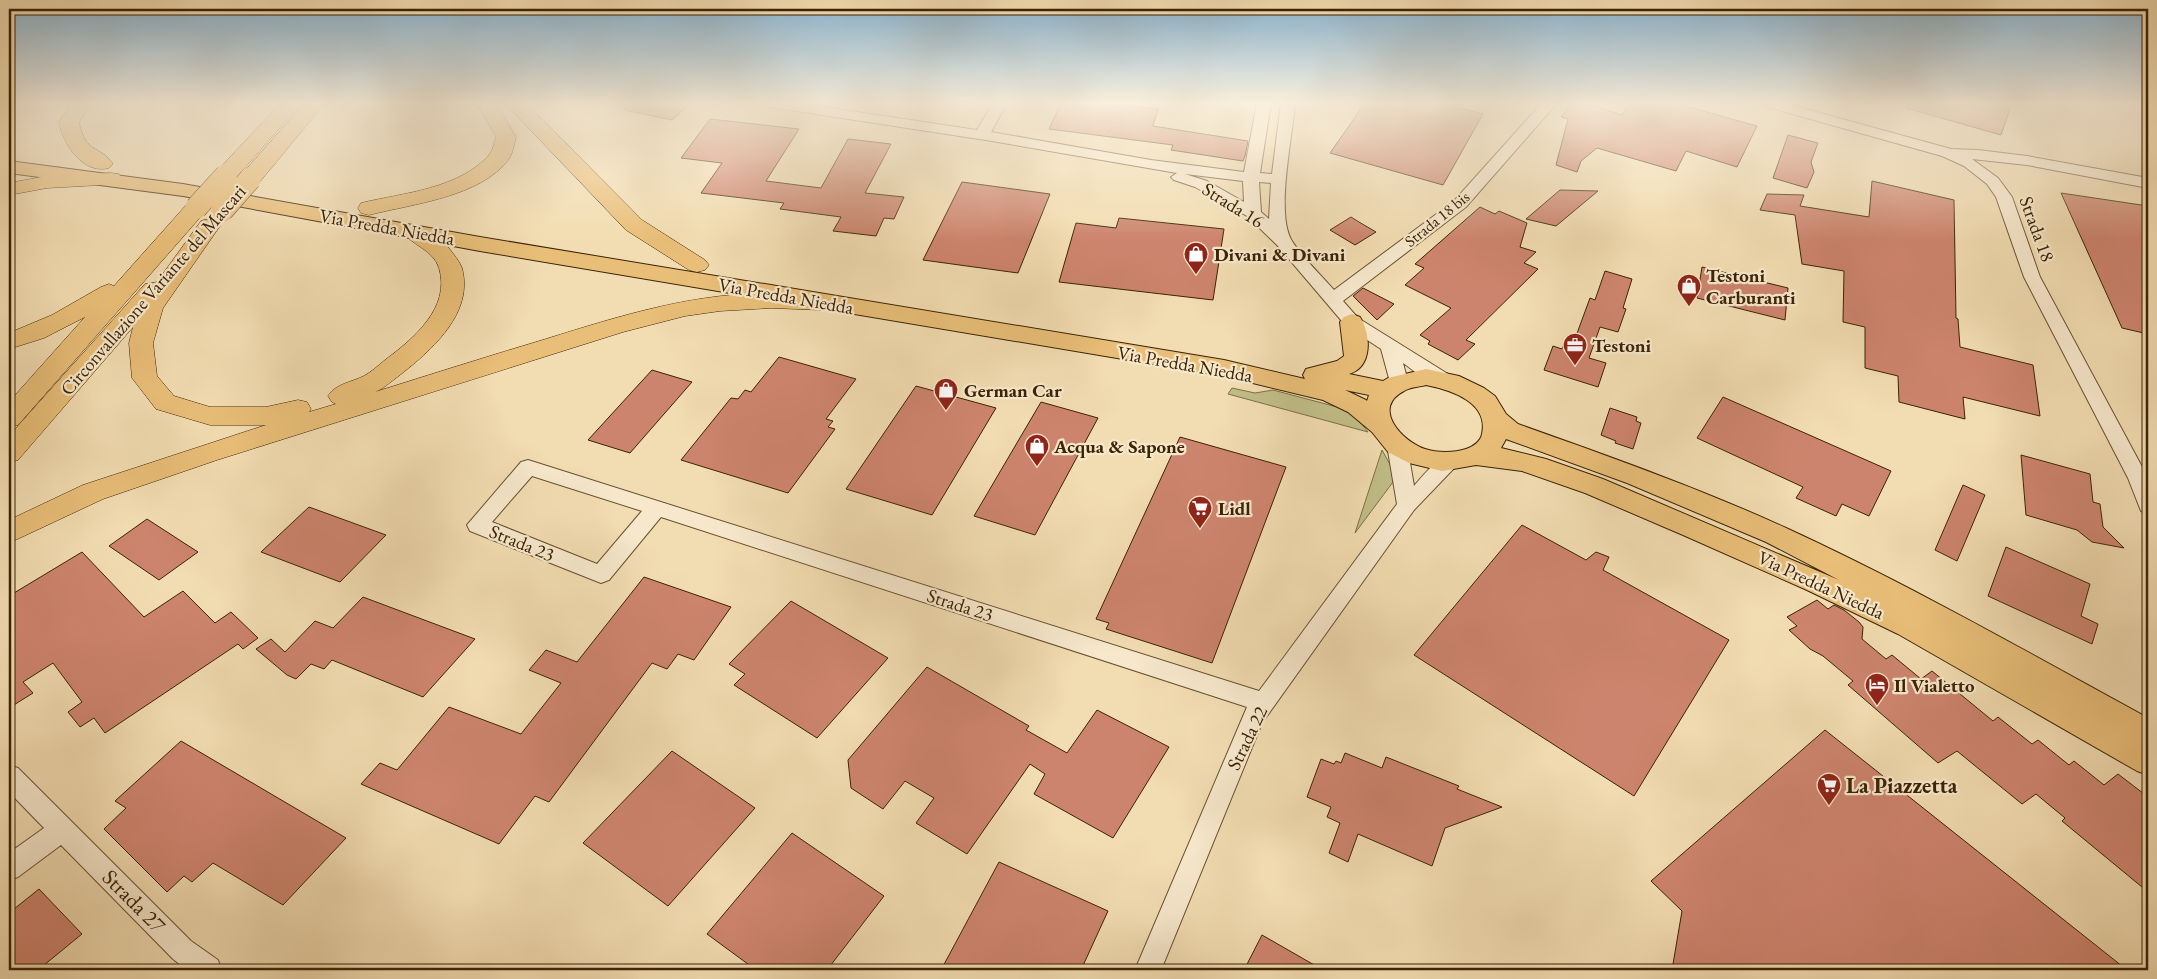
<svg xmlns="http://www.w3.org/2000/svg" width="2157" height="979" font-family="'EB Garamond',serif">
<rect width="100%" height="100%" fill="#f2dcb1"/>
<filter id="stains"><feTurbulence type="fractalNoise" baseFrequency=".004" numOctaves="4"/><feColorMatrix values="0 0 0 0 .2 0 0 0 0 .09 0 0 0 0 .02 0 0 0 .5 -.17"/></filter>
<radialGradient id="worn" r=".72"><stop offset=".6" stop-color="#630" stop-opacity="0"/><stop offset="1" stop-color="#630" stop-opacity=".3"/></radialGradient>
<path fill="#c1be87" stroke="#7e7046" d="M1232 388 1255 393 1273 390 1341 408 1356 417 1368 432 1228 394Z
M1382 450 1392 468 1393 482 1355 533Z"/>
<path fill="#cd846e" stroke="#3b2304" d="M626 103H691L672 120 625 110Z
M1061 103H1127L1126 105 1158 109 1153 126 1248 141 1245 156 1243 161 1171 150 1173 145 1049 129Z
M1365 103H1439L1483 114 1443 185 1330 153Z
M1572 103H1584L1622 115 1629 103H1674L1757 126 1737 167 1686 151 1676 171 1597 148 1581 161 1577 172 1556 165 1568 119 1561 117Z
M1907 103H2012L2001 135 1906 108Z
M710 119 799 129 766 181 821 188 848 139 891 144 865 193 904 197 894 219 884 218 876 236 833 231 841 217 780 209 784 203 701 193 722 163 681 158Z
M1788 135 1818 143 1811 162 1814 172 1807 188 1773 178Z
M1872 181 1954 200 1956 318 1958 319 1960 347 2033 365 2040 416 1963 397 1965 419 1899 402 1898 376 1865 368V327L1843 322 1844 271 1802 264 1795 215 1760 210 1767 194 1804 195 1800 206 1869 217Z
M962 182 1050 194 1018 273 923 260Z
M1560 190 1598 191 1556 226 1526 219Z
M2061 193 2148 206V334L2122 328Z
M1480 207 1495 214 1499 211 1527 223 1520 247 1536 252 1524 263 1538 269 1466 340 1475 344 1458 360 1428 344 1430 341 1420 335 1451 308 1405 285 1424 268 1415 264Z
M1351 217 1359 222 1376 232 1355 245 1330 230Z
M1119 218 1224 229 1213 300 1059 282 1076 223 1116 228Z
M1702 267 1788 288 1785 320 1697 298Z
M1605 271 1632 279 1623 308 1626 309 1618 332 1600 327 1589 358 1606 363 1598 387 1544 370 1553 346 1562 349 1563 346 1572 347 1590 298 1595 300Z
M1363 288 1394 304 1377 320 1353 296Z
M779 357 856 379 826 419 833 421 828 427 835 429 788 493 681 460 731 398 738 399 745 390 751 392Z
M652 370 692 382 630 453 588 440Z
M916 386 996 408 932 515 846 489Z
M1723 397 1891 471 1869 516 1842 504 1836 516 1796 498 1803 487 1697 438Z
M1041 402 1098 418 1035 535 974 516Z
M1610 408 1637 417 1636 421 1641 423 1633 449 1615 443 1616 441 1601 435Z
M1180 437 1286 467 1212 663 1106 629 1109 623 1096 619Z
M2021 455 2090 474 2093 502 2100 504 2103 527 2124 548 2092 542 2077 530 2026 515Z
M1963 485 1985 495 1957 561 1935 550Z
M309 507 386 535 340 582 261 552Z
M147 519 198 552 159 580 109 546Z
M1522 525 1586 560 1596 552 1609 557 1603 570 1729 640 1634 796 1414 655Z
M2006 547 2090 584 2081 616 2098 624 2092 644 1988 596Z
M82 552 144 617 183 591 215 623 231 612 258 638 243 649 238 644 105 733 94 718 80 727 68 712 82 702 53 663 23 682 33 693 9 708V596Z
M644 577 731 607 694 660 678 654 667 669 652 663 549 802 535 796 499 844 361 784 380 763 397 770 449 707 521 734 561 683 529 670 546 650 577 662Z
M363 597 475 639 423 697 332 660 324 669 311 664 296 679 287 675 256 649 271 639 285 652 315 621 333 628Z
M1817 600 1828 609 1834 605 1844 610 1859 622 1863 627 1862 639 1886 659 1892 655 1921 679 1932 671 1993 721 1998 717 2032 744 2038 740 2069 765 2074 761 2104 785 2118 774 2148 797V892L2062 821 2065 818 2036 794 2022 804 1957 751 1938 763 1848 685 1853 681 1823 656 1810 649 1789 630 1797 626 1787 617Z
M791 601 888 658 817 738 734 685 745 674 729 664Z
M927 667 1029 726 1026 730 1067 753 1097 710 1169 747 1113 838 1034 794 1045 774 1030 764 967 854 916 823 934 798 905 781 883 809 851 788 848 760Z
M1825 730 2127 970H1672L1682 911 1651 881Z
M181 741 346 838 283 905 213 863 192 882 184 876 167 892 104 829 126 808 115 801Z
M672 751 755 808 668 906 583 843Z
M1345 753 1382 768 1386 757 1459 786 1457 789 1502 807 1445 828 1432 866 1358 834 1348 862 1329 853 1340 823 1327 817 1331 807 1307 797 1321 759 1334 764 1336 761 1341 763Z
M792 833 884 896 827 970H756L707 934Z
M999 862 1108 911 1081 970H941Z
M39 889 82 934 38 970H9V913Z
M1262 935 1323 970H1244Z"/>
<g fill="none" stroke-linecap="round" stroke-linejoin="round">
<defs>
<path id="minor" d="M763 103H797L977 130 993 103H1007L991 132 1151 160 1244 172 1257 103H1271L1260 173 1272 174 1281 103H1295C1293 135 1275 214 1292 241 1302 257 1321 275 1334 290L1454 201 1542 103H1557L1466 207 1343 301 1358 318 1448 374 1450 379 1448 384C1432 388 1415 371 1403 363L1408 382 1406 387 1399 388 1392 387 1390 382 1381 349 1346 326 1277 245 1247 216 1195 187 1174 180 1171 177 1177 173 992 141 770 107 765 106ZM1185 174 1243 181 1244 202 1207 181ZM1259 182 1271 183 1269 219 1261 212Z
M1762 103H1784L1951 149 1978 150 2027 156 2148 178V188L2027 165 1972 159 1998 178 2012 197 2040 277 2148 478V514L2141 511 2128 478 2024 277 1996 197 1987 184 1964 166 1942 156 1764 106Z
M1397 438 1404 440 1407 445 1414 486C1425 474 1441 451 1458 456L1461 461 1414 510 1262 723 1161 970H1135L1247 707 661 517 609 580 601 583 470 531 467 525 521 462 528 460 1259 691 1397 504 1387 445 1390 440ZM532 476 642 511 597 564 492 522Z
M9 765 18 768 191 941 218 960 221 970H187L173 959 61 845 18 877 9 880V853L44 828 9 792Z"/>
<path id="major" d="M9 161 183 184 480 237 1224 360 1305 379 1303 375 1306 369 1337 361 1344 356 1340 322 1344 317 1352 314 1360 317C1371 334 1373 367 1349 374L1383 381 1388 378 1426 369 1459 376 1484 388 1495 396 1506 414 1518 424C1608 456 1699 488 1786 528 1910 585 2029 653 2148 718V775L2137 771 1898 634 1807 590 1683 535 1585 493 1522 471 1476 465 1442 471 1409 463 1388 452 1372 432 1348 412 1323 400 1224 376 480 251 183 196 9 173ZM1426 385C1451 390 1489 402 1482 434 1481 441 1473 447 1466 449 1454 453 1437 453 1425 449 1402 441 1371 408 1404 391 1410 387 1419 387 1426 385ZM1345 390 1369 395 1367 401 1366 400ZM1506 439 1627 483 1766 542 1839 580 1603 479 1546 459 1501 448Z"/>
<path id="highway" d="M72 103H92L79 122C86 155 99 144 113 164L109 168C83 175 63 144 59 122Z
M305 103H325L258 184 250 185 242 184 239 179 242 174Z
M476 103H496L516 137C514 144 513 153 509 159 481 197 412 204 369 215L361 213 358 208 361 203C403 193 459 189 489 155 493 150 494 143 496 137Z
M505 103H526L642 220 705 260 709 265 705 270 697 272 689 270 626 230Z
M284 105 291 107 294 111 291 115 234 180 226 181 218 180 215 175 218 170 277 107Z
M111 173 119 174 122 179 119 184 47 188 9 195V183L47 176Z
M196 201 204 203 207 208 204 213 18 425 9 427V402L85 317 44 338 9 349V333L52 315 101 287 109 284 114 286 188 203Z
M209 219 217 221 220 226 163 308 153 343 157 376 174 396 210 407H266L298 400 307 402 311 409 309 412 336 404 332 402 328 396C335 384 352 382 364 376 371 372 378 366 385 360 413 339 451 308 439 268 433 249 412 246 402 231L405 226C418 223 437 232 445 243 450 250 459 260 462 268 476 320 418 361 383 388L375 392C432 374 489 356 546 339 623 315 696 292 779 293 796 293 815 292 831 297L835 302 831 307 823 310 771 308 720 311 685 316 623 332 217 460 103 499 9 543V520L83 485 266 425H210L156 409 132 378 129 343 133 327 18 460 9 463V436L145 284 157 282 201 221Z"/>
</defs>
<use href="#minor" stroke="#69512f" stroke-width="2"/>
<use href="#major" stroke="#3b2304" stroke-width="2"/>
<use href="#highway" stroke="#3b2304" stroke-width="1"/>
<use href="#minor" fill="#f7e8cc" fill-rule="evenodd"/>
<use href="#major" fill="#e9be78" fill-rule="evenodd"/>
<use href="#highway" fill="#e9be78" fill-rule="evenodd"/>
<defs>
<path id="highway-bridge" d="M196 208 226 175
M222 211 250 179"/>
</defs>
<use href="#highway-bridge" stroke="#3b2304" stroke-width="23" stroke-linecap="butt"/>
<use href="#highway-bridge" stroke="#e9be78" stroke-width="22"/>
</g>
<linearGradient id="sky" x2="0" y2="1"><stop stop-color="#8ab6d4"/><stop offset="0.43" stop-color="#f9efdc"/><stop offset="1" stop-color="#f9efdc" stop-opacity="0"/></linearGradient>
<rect width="2157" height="240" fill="url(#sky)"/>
<defs>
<symbol id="shop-pin" viewBox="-11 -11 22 30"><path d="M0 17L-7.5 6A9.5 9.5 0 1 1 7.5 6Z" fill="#8f2418" stroke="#f7e8cc"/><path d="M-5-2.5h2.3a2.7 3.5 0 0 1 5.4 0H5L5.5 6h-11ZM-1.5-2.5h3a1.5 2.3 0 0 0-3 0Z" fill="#fff"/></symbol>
<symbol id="office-pin" viewBox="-11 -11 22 30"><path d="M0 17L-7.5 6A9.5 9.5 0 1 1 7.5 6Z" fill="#8f2418" stroke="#f7e8cc"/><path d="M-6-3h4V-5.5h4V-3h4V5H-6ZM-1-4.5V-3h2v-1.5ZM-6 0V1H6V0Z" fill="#fff"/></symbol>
<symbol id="supermarket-pin" viewBox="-11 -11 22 30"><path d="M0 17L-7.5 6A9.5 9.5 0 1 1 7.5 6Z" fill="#8f2418" stroke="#f7e8cc"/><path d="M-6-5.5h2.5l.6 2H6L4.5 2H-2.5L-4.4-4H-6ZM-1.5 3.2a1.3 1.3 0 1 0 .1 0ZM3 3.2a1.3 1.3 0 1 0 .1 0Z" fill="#fff"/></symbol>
<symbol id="hotel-pin" viewBox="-11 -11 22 30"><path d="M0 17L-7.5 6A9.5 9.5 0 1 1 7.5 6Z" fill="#8f2418" stroke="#f7e8cc"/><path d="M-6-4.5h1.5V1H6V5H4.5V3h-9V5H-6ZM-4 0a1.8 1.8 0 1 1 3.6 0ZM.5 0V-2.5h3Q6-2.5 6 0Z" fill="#fff"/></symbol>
</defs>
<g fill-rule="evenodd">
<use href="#shop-pin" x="1182" y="240" width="28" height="38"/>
<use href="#shop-pin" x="1675" y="272" width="28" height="38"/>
<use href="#office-pin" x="1561" y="331" width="28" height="38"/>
<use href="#shop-pin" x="932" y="376" width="28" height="38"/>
<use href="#shop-pin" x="1023" y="432" width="28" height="38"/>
<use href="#supermarket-pin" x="1186" y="494" width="28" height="38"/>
<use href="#hotel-pin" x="1863" y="671" width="28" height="38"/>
<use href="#supermarket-pin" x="1815" y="771" width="28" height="38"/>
</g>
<g text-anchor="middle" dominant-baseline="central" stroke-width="4.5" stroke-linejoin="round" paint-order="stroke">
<g font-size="16" fill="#3b2304" stroke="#f7e8cc">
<text transform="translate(1437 219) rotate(-39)">Strada 18 bis</text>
</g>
<g font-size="19" fill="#3b2304" stroke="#f7e8cc">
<text transform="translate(1233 205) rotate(32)">Strada 16</text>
<text transform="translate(387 227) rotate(10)">Via Predda Niedda</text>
<text transform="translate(2037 229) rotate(70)">Strada 18</text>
<text transform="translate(153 290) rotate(-49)">Circonvallazione Variante del Mascari</text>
<text transform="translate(786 296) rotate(10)">Via Predda Niedda</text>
<text transform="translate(1185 364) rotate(10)">Via Predda Niedda</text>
<text transform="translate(522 543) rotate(22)">Strada 23</text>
<text transform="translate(1821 585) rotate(25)">Via Predda Niedda</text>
<text transform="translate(960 605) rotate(18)">Strada 23</text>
<text transform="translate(1247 738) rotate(-64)">Strada 22</text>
</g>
<g font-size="19" font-weight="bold" fill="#3b2304" stroke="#f7e8cc" text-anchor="start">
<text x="1214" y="254">Divani &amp; Divani</text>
<text x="1706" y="275">Testoni<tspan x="1706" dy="22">Carburanti</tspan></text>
<text x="1592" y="345">Testoni</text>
<text x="964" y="390">German Car</text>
<text x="1054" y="446">Acqua &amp; Sapone</text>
<text x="1218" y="508">Lidl</text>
<text x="1894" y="685">Il Vialetto</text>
</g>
<g font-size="22" font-weight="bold" fill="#3b2304" stroke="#f7e8cc" text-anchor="start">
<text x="1846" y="785">La Piazzetta</text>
</g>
<g font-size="22" fill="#3b2304" stroke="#f7e8cc">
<text transform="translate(134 901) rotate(45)">Strada 27</text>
</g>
</g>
<rect width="2157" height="979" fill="none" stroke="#f2dcb1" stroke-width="30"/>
<rect x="10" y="10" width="2137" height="959" fill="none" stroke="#3b2304" stroke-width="2.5"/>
<rect x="15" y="15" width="2127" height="949" fill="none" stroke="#3b2304"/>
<rect width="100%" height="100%" filter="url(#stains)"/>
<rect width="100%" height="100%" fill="url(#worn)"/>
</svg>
